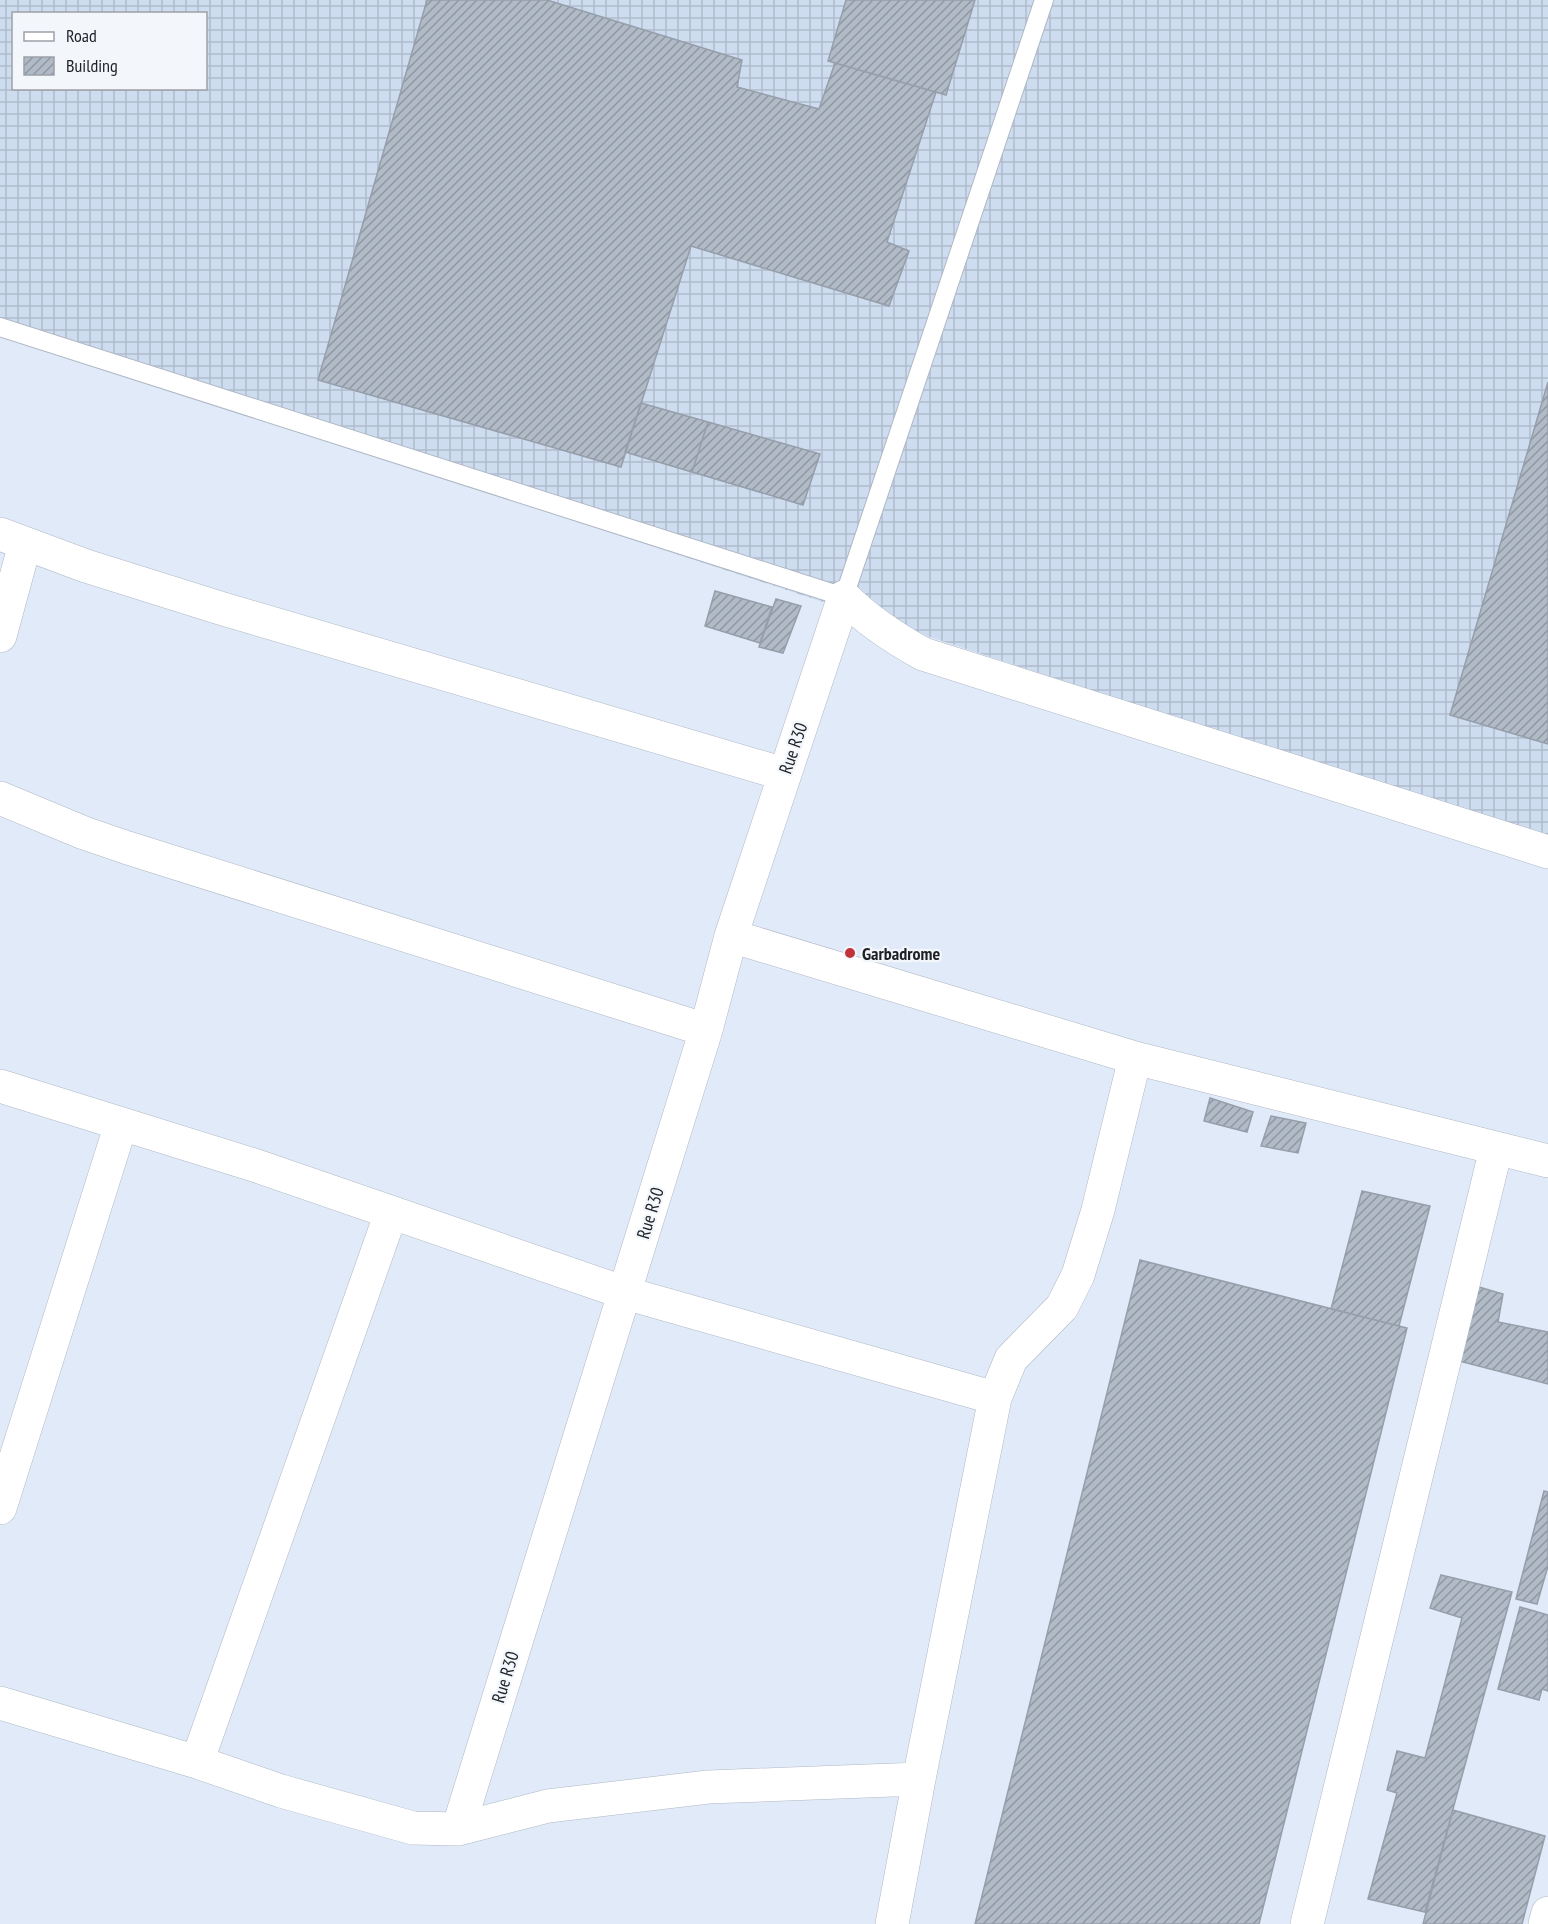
<svg xmlns="http://www.w3.org/2000/svg" width="1548" height="1924" font-family="'PT Sans Narrow',sans-serif">
<defs>
<pattern id="industrial-grid" width="8" height="8" patternUnits="userSpaceOnUse" patternTransform="scale(1.5)"><rect width="8" height="8" fill="#cedcef"/><path d="M0 4h8M4 0v8" fill="none" stroke="#b0bccd"/></pattern>
<pattern id="building-hatch" width="6" height="6" patternUnits="userSpaceOnUse" patternTransform="scale(1.5)"><rect width="6" height="6" fill="#b1bac7"/><path d="M-1 1l2-2M0 6l6-6M5 7l2-2" fill="none" stroke="#8f97a1"/></pattern>
</defs>
<rect width="100%" height="100%" fill="#e1eaf8"/>
<path fill="url(#industrial-grid)" fill-rule="evenodd" d="M0 0H1548V840L0 332ZM14 14H206V88H14Z"/>
<path fill="url(#building-hatch)" stroke="#959eaa" stroke-width="1.5" d="M427 0H547L742 60 737 87 819 109 835 63 936 92 887 242 909 251 889 306 691 246 621 467 318 380Z
M846 0H975L946 95 828 61Z
M1548 382V744L1450 715Z
M641 403 708 422 692 472 625 452Z
M708 422 820 454 803 505 692 472Z
M715 591 772 607 760 643 705 626Z
M776 599 801 606 783 653 759 647Z
M1210 1098 1253 1112 1247 1132 1204 1121Z
M1271 1116 1306 1123 1298 1153 1261 1146Z
M1362 1191 1430 1206 1399 1326 1331 1309Z
M1140 1260 1407 1328 1259 1924H975Z
M1479 1287 1503 1294 1498 1322 1548 1332V1384L1459 1361Z
M1544 1491 1548 1492V1566L1537 1604 1516 1599Z
M1441 1575 1512 1592 1425 1912 1368 1899 1397 1793 1387 1790 1397 1751 1425 1758 1462 1618 1430 1608Z
M1520 1607 1548 1615V1691L1542 1689 1539 1700 1498 1689Z
M1453 1810 1545 1836 1522 1924H1423Z"/>
<g fill="none" stroke-linecap="round" stroke-linejoin="round">
<defs>
<path id="service" d="M0 327 844 597 1044 0"/>
<path id="minor" d="M0 534 86 566 220 608 784 774
M0 636 25 544
M0 798 84 833 128 848 706 1030
M731 936 1135 1058 1548 1161
M0 1086 257 1166 625 1293 995 1398
M0 1508 121 1124
M0 1703 197 1762 281 1791 413 1828 458 1829 548 1806 708 1787 919 1779
M197 1762 391 1213
M458 1829 706 1030 731 936 844 597C868 621 894 638 923 654L1548 852
M892 1924 919 1779 995 1398 1011 1359 1062 1307 1078 1275 1098 1210 1135 1058
M1307 1924 1496 1149
M1545 1924 1548 1913"/>
</defs>
<use href="#service" stroke="#afb8c5" stroke-width="20"/>
<use href="#minor" stroke="#afb8c5" stroke-width="34"/>
<use href="#service" stroke="#fff" stroke-width="18"/>
<use href="#minor" stroke="#fff" stroke-width="33"/>
</g>
<circle fill="#c23239" stroke="#f3f7fc" stroke-width="2" cx="850" cy="953" r="6"/>
<g text-anchor="middle" dominant-baseline="central" stroke-width="4.5" stroke-linejoin="round" paint-order="stroke">
<g font-size="18" fill="#1d2025" stroke="#f3f7fc">
<text transform="translate(793 748) rotate(-71)">Rue R30</text>
<text transform="translate(650 1213) rotate(-73)">Rue R30</text>
<text transform="translate(505 1677) rotate(-73)">Rue R30</text>
</g>
<g font-size="18" font-weight="bold" fill="#1d2025" stroke="#f3f7fc" text-anchor="start">
<text x="862" y="953">Garbadrome</text>
</g>
</g>
<rect x="12" y="12" width="195" height="78" fill="#f3f7fc" stroke="#9da1a6" stroke-width="1.5"/>
<rect x="24" y="32" width="30" height="9" fill="#ffffff" stroke="#9da1a6" stroke-width="1.5"/>
<text x="66" y="42" font-size="18" fill="#1d2025">Road</text>
<rect x="24" y="57" width="30" height="18" fill="url(#building-hatch)" stroke="#9da1a6" stroke-width="1.5"/>
<text x="66" y="72" font-size="18" fill="#1d2025">Building</text>
</svg>
